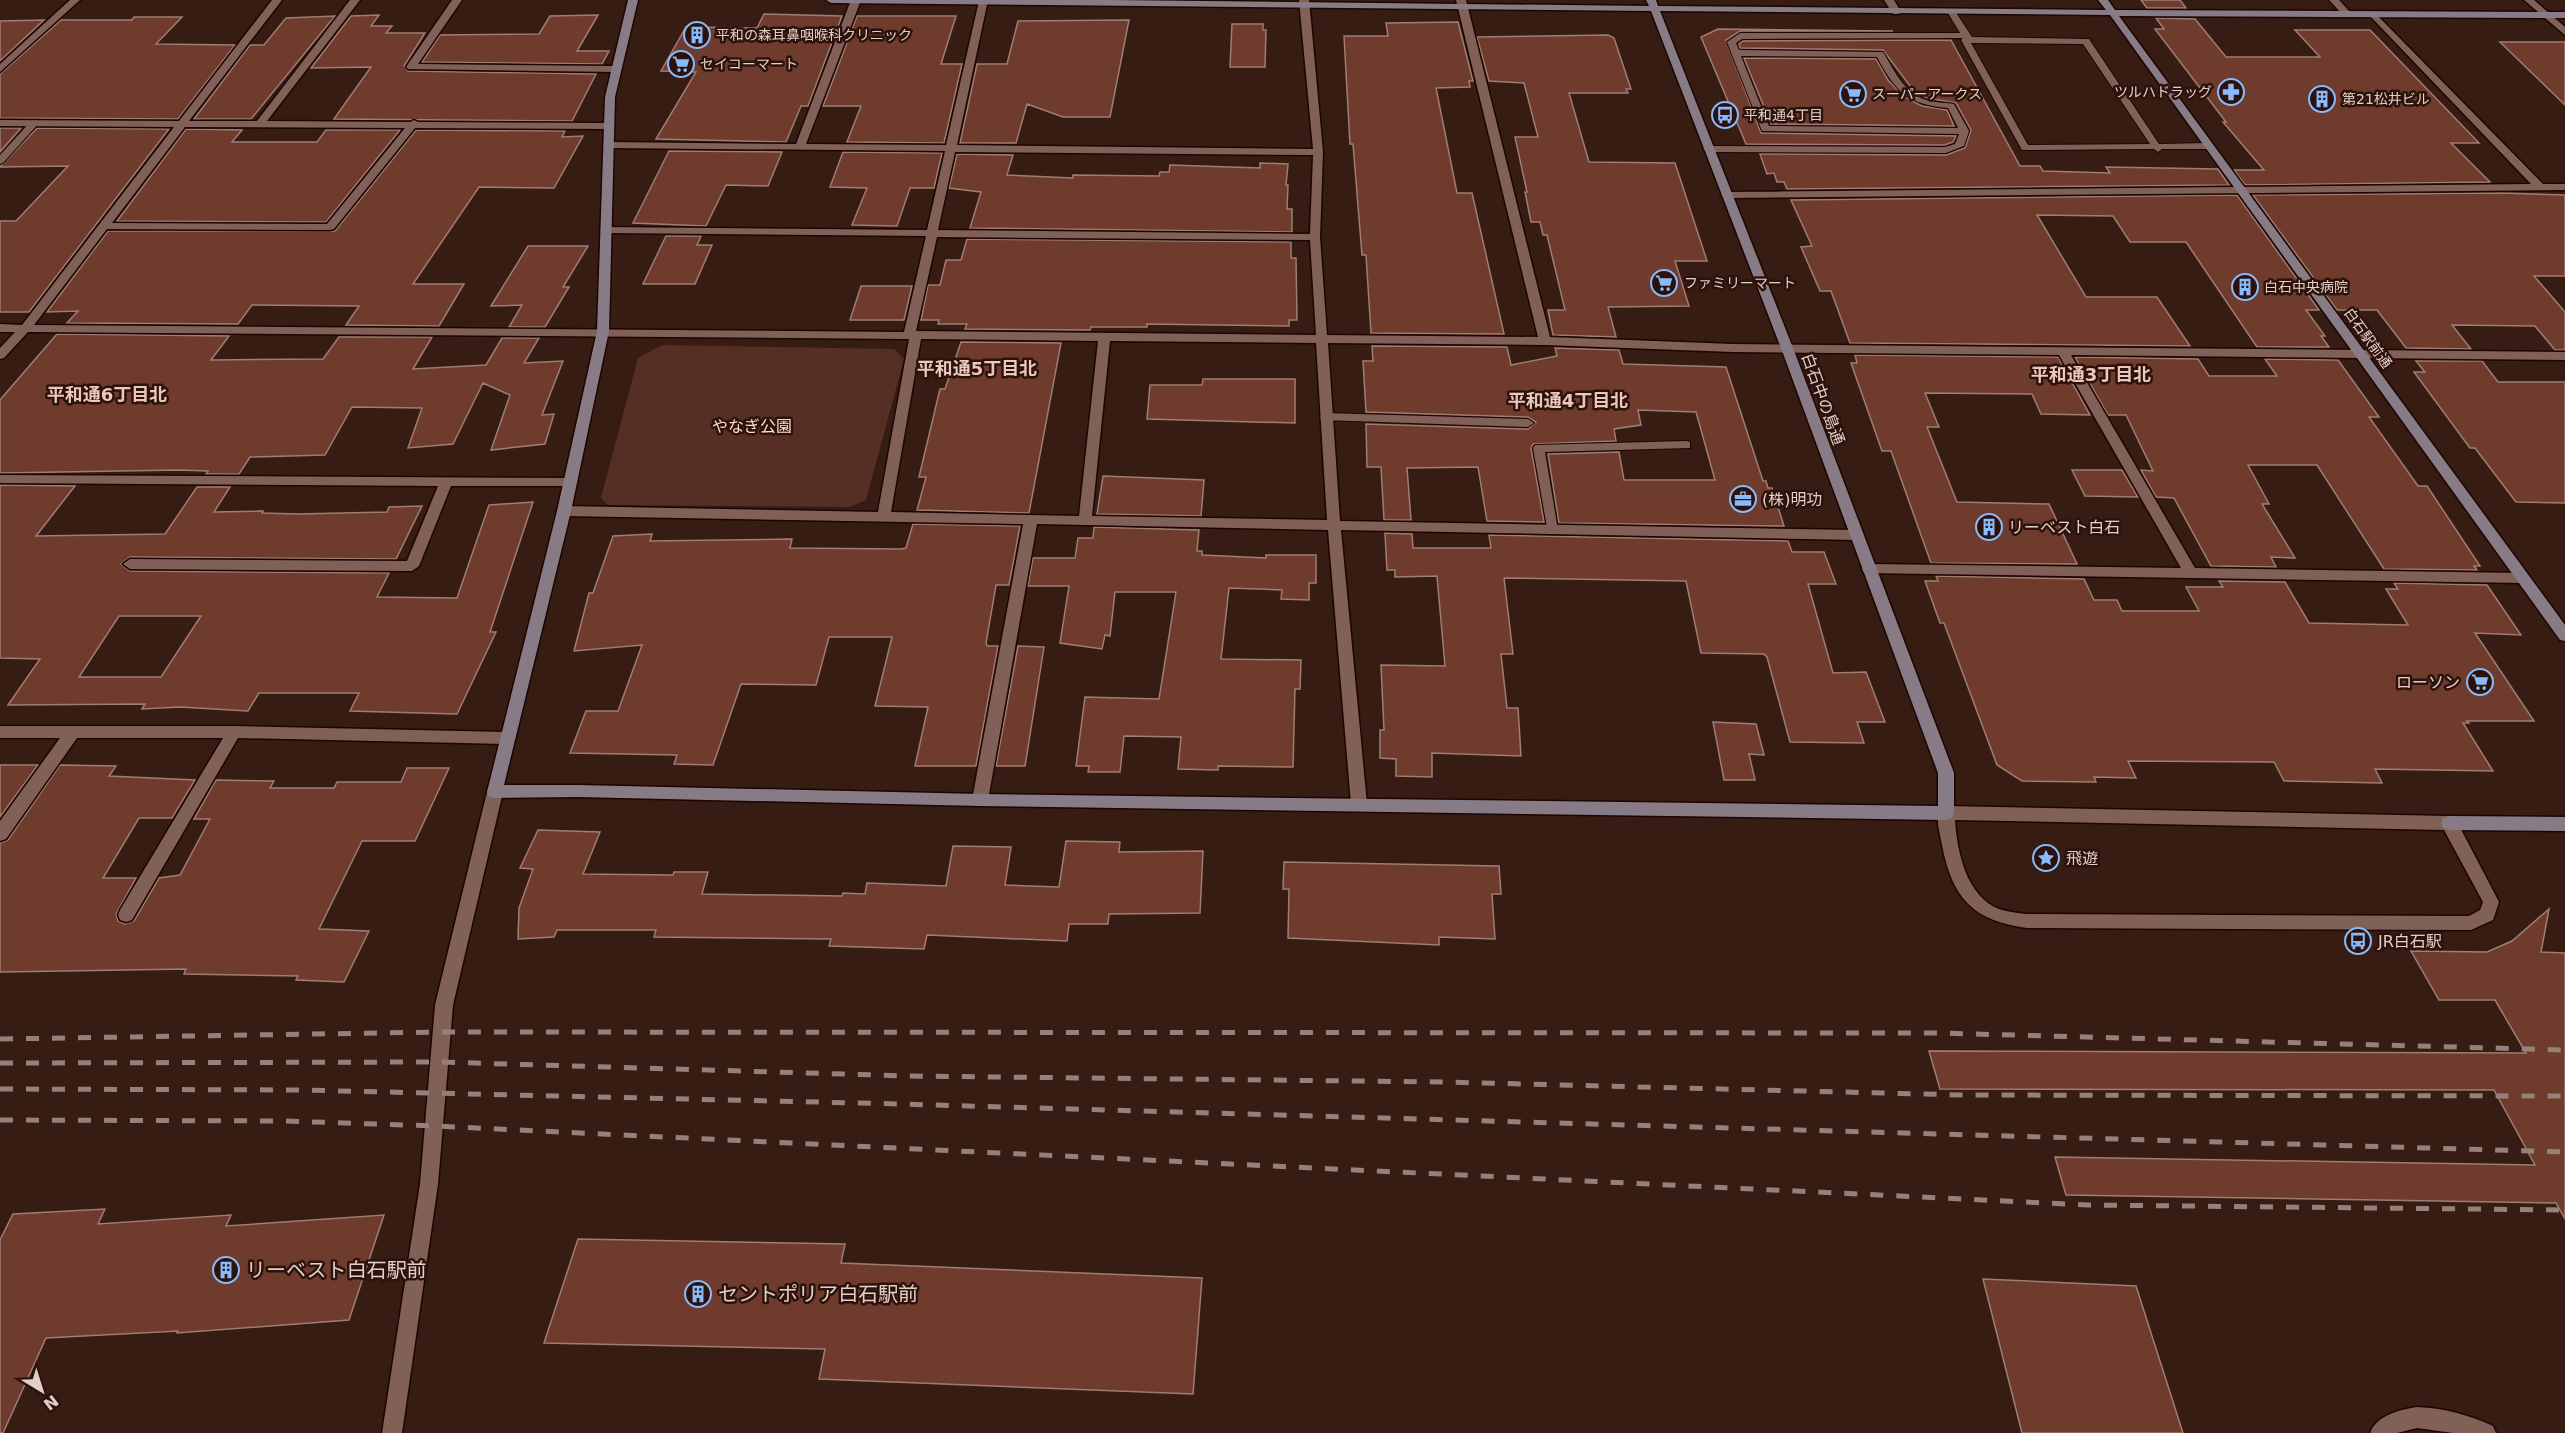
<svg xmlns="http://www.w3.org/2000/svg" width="2565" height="1433" font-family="'DejaVu Sans','Noto Sans JP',sans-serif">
<rect width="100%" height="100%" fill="#371c14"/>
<path fill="#562f24" d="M662 345 894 349 904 359 866 500 849 507 608 505 601 498 638 358Z"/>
<path fill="#6e3b2c" stroke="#9f7d74" stroke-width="1.5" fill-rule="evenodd" d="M2141 0H2180L2186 8H2147Z
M764 14 842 16 808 106H801L786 142 656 139 696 72 661 71 686 27 757 28Z
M379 15 371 26H392L386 33H425L404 66 408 71 596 74 572 121 334 119 371 67 311 68 351 16Z
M598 15 577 51H609L602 64 422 62 440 35 539 34 550 16Z
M335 16 251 119H194L250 45H264L286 18Z
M857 16H956L941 64H962L944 143 847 142 861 106H823Z
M134 17H182L156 44 235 45 178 119 0 118V74L61 20H132Z
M2156 18 2195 19 2226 57H2320L2295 30H2370L2479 143H2451L2490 182 2245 185 2234 170H2264L2223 122H2226L2155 29H2164Z
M44 20 0 61V21Z
M1129 20 1110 117H1063L1027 104 1016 143H960L977 64H1007L1018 21Z
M1458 22 1473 81H1469L1470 87 1436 88 1457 193H1472L1504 334 1371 333 1366 255H1362L1353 144H1350L1344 36H1388L1386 23Z
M1232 24H1263V30H1266L1265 67H1230Z
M1718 29 1893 31H1740L1726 40 1761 133 1956 136 1953 142 1945 145 1746 144 1701 37Z
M1608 35 1614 38 1631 89H1626L1628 93H1569L1589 162 1675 163 1707 261H1675L1689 306 1608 307 1616 337 1553 335 1548 310H1565L1547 235H1543L1540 222H1531L1525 192H1527L1515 137H1538L1524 83 1489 81 1477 37Z
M1951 40 2020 166H2040L2043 171 2110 173 2106 167 2218 169 2229 185 1787 189 1784 182H1777L1774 173 1767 174 1760 154 1946 155 1965 148 1971 130 1956 103 1927 98 1913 90 1883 50 1740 48 1739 44 1743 41Z
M2500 42H2565V105Z
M1744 58 1876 59 1888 80 1903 96 1922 106 1947 110 1954 126 1771 124Z
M0 128H21L0 152Z
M37 128 169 129 29 312H0V221H16L68 166 0 167Z
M186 129 242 130 232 142H317L326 130H400L326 222 117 221Z
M416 130 565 131 562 137 583 136 554 188 479 187 413 284H464L439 326 346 325 359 306 252 305 238 324 67 323 78 311 47 312 108 231H335Z
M669 151 782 152 768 186 726 185 706 226 633 223Z
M843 152 942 153 934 188H910L897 226 852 225 867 188 830 187Z
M957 154 1013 155 1007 175 1073 178V175L1159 176 1160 172H1169L1170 165 1260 168V163L1288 164 1286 185H1288L1287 209H1292V232L970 228 981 192 949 188Z
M2501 193 2565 195V276H2534L2565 312V350H2555L2535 326 2452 325 2471 349 2406 348 2377 310H2337L2253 195Z
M2237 195 2319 310H2306L2325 336H2321L2329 347H2257L2186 242H2130L2113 216 2037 215 2086 297H2157L2190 346 1850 343 1831 291H1820L1801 247 1812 246 1791 200Z
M666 236H701L697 245H712L695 284H643Z
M967 239 1291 242V258H1296L1297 320H1289V326L1147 324V327H1091L1090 330 965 329 967 324H938L939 320H921L928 285H940L946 260H961Z
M528 246H588L563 287H569L545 327H509L522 305 491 306Z
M861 286H912L904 320H850Z
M57 334 229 336 211 360 323 359 339 337H432L413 369 486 365 502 338H539L524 363 563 361 542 415 554 414 545 444 491 450 510 395 483 383 453 444 408 448 422 408 352 407 325 455 250 457 239 474H206L208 471 179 470 0 473V400Z
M961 342 1061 343 1029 513 917 510 926 477H919L940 389H945Z
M1372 346 1507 347 1511 365 1557 356 1555 348 1619 350 1623 364 1726 367 1763 481H1766L1768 488H1772L1784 526 1559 523 1548 454 1619 452 1624 480H1715L1696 412 1638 410 1641 425 1614 429 1616 441 1533 444 1531 448 1544 522 1487 521 1478 467 1407 468 1411 520H1384L1381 467H1367L1366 424 1528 429 1536 422 1528 417 1366 412 1363 361H1373Z
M1855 355 2058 357 2090 415 2041 414 2032 394 1925 393 1939 427H1927L1957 502 2049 504 2077 564 1931 563 1891 451H1882L1851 363H1857Z
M2075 357 2198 359 2209 376H2277L2265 359 2338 360 2379 417H2369L2418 486H2427L2480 566H2474L2477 570 2384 569 2317 465H2248L2269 504H2262L2295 558 2271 557 2276 567 2211 566 2174 498 2156 497 2141 470 2153 471 2126 415H2108Z
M2416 361H2482L2498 382H2565V503L2516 502 2475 448H2470L2414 372H2425Z
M1203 379H1295V423L1147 419 1150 385H1202Z
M2072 470H2122L2138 497 2085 496Z
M1103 476 1204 480 1201 516 1097 514Z
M0 485 75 486 36 536 165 534 197 487H230L214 512 263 511 262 513 298 514 387 512 389 507 422 506 396 559 130 557 121 564 130 571 389 573 377 597 457 598 489 505 533 502 490 632H496L457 714 350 711 359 693H259L248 711 180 707 142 709 145 704 8 705 40 659 0 658ZM119 616H201L161 677H79Z
M913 524 1020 526 1009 585H996L986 643 987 646H998L976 766H915L928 707 875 706 892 637H829L816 685 741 684 713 765 674 764 677 755 570 753 586 711H618L642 645 574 651 589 593H593L613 536 652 534 650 541 792 539 790 548 901 549 906 548Z
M1094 527 1199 530 1197 551H1202V555L1266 558V555H1316V583H1309V600L1281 599 1282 590 1229 588 1221 659 1301 660 1300 689H1295L1293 767 1218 766V770L1178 769 1181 737 1124 736 1120 772H1088L1089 766H1076L1085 697 1159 699 1176 592H1115L1110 636 1105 635 1102 649 1060 643 1069 586H1028L1033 558H1075L1078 538H1093Z
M1385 533 1412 534 1413 548H1491L1489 535 1788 541 1792 552H1824L1836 584H1808L1833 673 1866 672 1885 722H1857L1864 743 1790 742 1767 657 1764 654 1701 653 1686 581 1504 578 1513 654H1501L1507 708H1518L1521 756 1432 753V777L1396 776V759L1380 758V730H1384L1381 665 1445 666 1437 576 1395 577V570H1387Z
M1936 576 2084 579 2094 600H2117L2122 611H2199L2186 587H2223L2219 581 2285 582 2309 623 2408 625 2386 589H2398L2394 583 2487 585 2521 635 2475 633 2534 721H2467L2469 723H2463L2493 771 2375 769 2382 783 2284 781 2274 762 2128 761 2136 778 2094 777 2096 782 2022 781 1997 765 1944 623H1940L1925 581H1938Z
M1018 646 1044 647 1025 766H996Z
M1713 722 1756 724 1764 755 1749 754 1755 780H1724Z
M0 765H38L0 817Z
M60 765 116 766 109 776 195 780 172 818H139L103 878H136L116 914 118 921 125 924 134 921 159 878 180 875 210 819H194L216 780 274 781 270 788H334L337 782H401L407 768H449L415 841H362L319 929 369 931 344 982 296 980 298 976 184 974 186 969 0 972V843L8 840Z
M538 830 600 832 583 874 673 875 674 872H708L702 894 842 896 843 893 865 894 867 883 946 886 953 846 1011 847 1005 885 1059 887 1066 841 1120 842 1119 852 1203 851 1200 913 1109 914 1108 924H1069L1067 941 927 935 924 949 829 946 831 939 654 937 656 930H557L554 937 518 939 519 908 533 869 520 868Z
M1284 862 1499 866 1501 894H1492L1495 939 1439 937V945L1288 938 1289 889H1283Z
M2549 909 2541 952 2565 953V1219L2556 1203 2066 1195 2055 1157 2535 1165 2494 1090 1940 1089 1929 1051 2526 1053 2495 1000H2439L2411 951 2487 952 2512 941Z
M105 1209 98 1224 231 1215 226 1226 384 1215 349 1320 177 1333 178 1331 46 1338 3 1433H0V1240L13 1214Z
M578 1239 845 1244 841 1263 1202 1278 1193 1394 819 1379 825 1349 544 1343Z
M1983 1279 2136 1286 2183 1433H2022Z"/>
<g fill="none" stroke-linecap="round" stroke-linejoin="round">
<defs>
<path id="lane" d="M1949 11H1955L1972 37 2089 39 2159 144 2209 143 2214 146 2209 149H2162L2158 152 2154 149 2022 150 1961 40 1963 38 1742 39 1736 43 1739 50 1883 52C1895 71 1903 92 1926 100 1935 103 1945 102 1954 104L1969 131 1964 146 1946 153 1708 152 1703 149 1708 146 1945 147 1955 144 1959 134 1762 131 1727 42 1740 33H1960L1948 13ZM1971 43 2083 44 2150 144 2028 145ZM1741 56 1877 57C1895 91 1908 105 1948 108L1958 128 1769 126Z
M31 121 39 123 3 163 0 164V155Z
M1326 413 1528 419 1534 423 1528 427 1322 420 1320 417Z
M1686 441 1690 442V448L1545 452 1558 530 1552 534 1548 533 1533 448 1535 445Z"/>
<path id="street" d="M70 0H80L0 72V64Z
M272 0H282L189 121H257L350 0H360L267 121 410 122 414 120 418 122 609 123 614 126 609 129 415 128 334 229 330 230 107 229 34 325 904 332 926 236 605 233 600 230 605 227 927 230 945 151 608 148 603 145 608 142 796 144 851 0H861L806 144 946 145 979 1 988 0 957 145 1313 149 1299 0H1309L1323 152 1320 237 1327 335 1538 337 1456 0H1466L1550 337 1733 344 2565 352V360L2071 355 2195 568 2523 573 2530 578 2523 583 1864 573 1862 569 1864 565 1869 564 2181 568 2059 355 1733 352 1545 345 1328 343 1340 521 1856 530 1863 535 1856 540 1341 530 1367 804 1365 809 1359 810 1353 809 1351 804 1328 530 1037 524 988 800 986 805 980 806 974 805 972 800 1023 524 564 516 557 511 564 506 878 512 909 339 28 332 4 358 0 359V348L15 332H0V324L22 325 174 127 0 126V120L179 121ZM185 127 405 128 327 224 112 223ZM955 152 1313 155 1310 234 938 230ZM937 237 1310 240 1316 335 916 331ZM921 339 1098 341 1079 516 891 512ZM1110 341 1316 343 1327 520 1092 516Z
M452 0H462L418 64 615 66 620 69 615 72 408 69 406 67Z
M1884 0H1894L1901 12 1899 14H1893Z
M2329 0H2339L2351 13 2343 15Z
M2524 0H2534L2565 27V35Z
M2373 11 2543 184H2565V190L1726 198 1721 195 1726 192 2531 184 2370 16 2368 14Z
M0 475 571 478 578 482 571 486H451L419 566 412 571 130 569 123 564 130 559 407 561 438 486 0 483Z
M0 726H234L506 732 511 734 514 738 511 742 506 744 238 738 132 920 126 922 120 920 118 915 120 910 223 738H77L6 839 0 841V821L60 738H0Z
M495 786 501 787 503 792 453 1005 438 1184 402 1433H382L420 1184 435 1005 487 792 489 787Z
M1946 806 2449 816 2455 818 2499 902 2493 920 2471 930 2027 928C1973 921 1952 898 1942 845 1940 834 1935 818 1940 808ZM1955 820 2444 830 2483 902 2480 910 2469 916 2027 914C2018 913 2008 912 1999 909 1966 896 1957 851 1955 820Z
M2417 1407C2444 1408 2469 1415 2493 1426L2496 1433H2453L2417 1428 2397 1433H2370C2377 1415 2399 1410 2417 1407Z"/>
<path id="secondary" d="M628 0H638L615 97 609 331 571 511 504 785H578L980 794 1938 806V773L1781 348 1651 11 831 3 826 0H1112L1649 6 1646 0H1656L1658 6 2106 10 2098 0H2108L2115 10 2565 12V18L2119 16 2565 625V641L2560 640 2110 15 1660 11 1793 348 1954 773V813L1952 818 1946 820 980 806 578 797 495 798 489 797 487 792 557 511 597 331 605 97Z
M2449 816 2565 817V831L2449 830 2443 828 2441 823 2443 818Z"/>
</defs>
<use href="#lane" stroke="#1d0502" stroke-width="2"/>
<use href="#street" stroke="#1d0502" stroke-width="3"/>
<use href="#secondary" stroke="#1d0502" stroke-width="3"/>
<use href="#lane" fill="#816057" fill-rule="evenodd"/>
<use href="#street" fill="#816057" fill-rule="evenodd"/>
<use href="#secondary" fill="#877c86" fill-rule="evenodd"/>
<path stroke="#96817a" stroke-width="5" stroke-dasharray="13 13" stroke-linecap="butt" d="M0 1039 441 1032 1938 1033 2565 1050
M0 1063 439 1062 909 1076 1443 1082 1962 1095 2565 1096
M0 1089 300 1090 900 1104 2565 1152
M0 1120 284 1121 435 1126 2088 1205 2565 1210"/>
</g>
<defs>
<symbol id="building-ring" viewBox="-11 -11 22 22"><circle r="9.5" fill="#2c120b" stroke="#88bafc" stroke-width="1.5"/><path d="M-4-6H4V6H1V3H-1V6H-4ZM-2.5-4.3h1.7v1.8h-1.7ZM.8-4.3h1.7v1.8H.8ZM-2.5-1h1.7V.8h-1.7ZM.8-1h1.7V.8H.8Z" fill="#88bafc"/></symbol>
<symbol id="supermarket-ring" viewBox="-11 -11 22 22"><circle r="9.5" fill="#2c120b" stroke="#88bafc" stroke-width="1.5"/><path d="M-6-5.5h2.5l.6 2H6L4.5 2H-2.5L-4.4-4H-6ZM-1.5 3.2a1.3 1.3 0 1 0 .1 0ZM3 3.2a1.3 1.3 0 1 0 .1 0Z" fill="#88bafc"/></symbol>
<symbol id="pharmacy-ring" viewBox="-11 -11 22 22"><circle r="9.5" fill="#2c120b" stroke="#88bafc" stroke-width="1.5"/><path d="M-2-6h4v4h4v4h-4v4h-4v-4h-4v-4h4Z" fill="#88bafc"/></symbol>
<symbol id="bus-ring" viewBox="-11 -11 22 22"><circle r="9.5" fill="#2c120b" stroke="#88bafc" stroke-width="1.5"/><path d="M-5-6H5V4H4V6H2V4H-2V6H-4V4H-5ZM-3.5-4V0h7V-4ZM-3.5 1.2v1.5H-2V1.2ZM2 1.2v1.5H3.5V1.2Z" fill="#88bafc"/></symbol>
<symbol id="office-ring" viewBox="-11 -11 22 22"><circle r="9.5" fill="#2c120b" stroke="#88bafc" stroke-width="1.5"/><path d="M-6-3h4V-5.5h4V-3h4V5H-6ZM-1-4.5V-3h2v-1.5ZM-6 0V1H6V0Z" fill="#88bafc"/></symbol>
<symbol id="sight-ring" viewBox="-11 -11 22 22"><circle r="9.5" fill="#2c120b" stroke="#88bafc" stroke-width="1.5"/><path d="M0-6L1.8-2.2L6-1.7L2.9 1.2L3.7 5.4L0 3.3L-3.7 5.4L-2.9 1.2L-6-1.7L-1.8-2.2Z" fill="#88bafc"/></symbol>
</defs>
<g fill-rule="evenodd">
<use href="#building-ring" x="682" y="20" width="30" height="30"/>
<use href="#supermarket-ring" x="666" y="49" width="30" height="30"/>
<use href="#pharmacy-ring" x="2216" y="77" width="30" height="30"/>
<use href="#supermarket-ring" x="1838" y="79" width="30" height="30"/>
<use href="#building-ring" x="2307" y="84" width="30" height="30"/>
<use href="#bus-ring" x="1710" y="100" width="30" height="30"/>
<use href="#supermarket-ring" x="1649" y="268" width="30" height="30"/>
<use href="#building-ring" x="2230" y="272" width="30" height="30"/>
<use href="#office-ring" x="1728" y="484" width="30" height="30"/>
<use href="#building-ring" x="1974" y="512" width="30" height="30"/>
<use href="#supermarket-ring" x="2465" y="667" width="30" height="30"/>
<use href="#sight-ring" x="2031" y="843" width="30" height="30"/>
<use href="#bus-ring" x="2343" y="926" width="30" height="30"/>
<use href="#building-ring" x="211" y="1255" width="30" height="30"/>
<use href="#building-ring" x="683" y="1279" width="30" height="30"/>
</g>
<g text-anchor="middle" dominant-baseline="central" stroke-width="5" stroke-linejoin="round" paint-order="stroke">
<g font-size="14" fill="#e1cfc9" stroke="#2c120b" text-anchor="start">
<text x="716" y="35">平和の森耳鼻咽喉科クリニック</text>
<text x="700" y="64">セイコーマート</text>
<text x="2212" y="92" text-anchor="end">ツルハドラッグ</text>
<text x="1872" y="94">スーパーアークス</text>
<text x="2342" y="99">第21松井ビル</text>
<text x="1744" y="115">平和通4丁目</text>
<text x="1684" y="283">ファミリーマート</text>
<text x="2264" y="287">白石中央病院</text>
</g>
<g font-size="14" fill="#e1cfc9" stroke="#2c120b">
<text transform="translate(2368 338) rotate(54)">白石駅前通</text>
</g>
<g font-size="16" fill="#e1cfc9" stroke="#2c120b">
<text transform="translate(1823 399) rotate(70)">白石中の島通</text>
</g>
<g font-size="16" fill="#ffdbd1" stroke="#2c120b">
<text x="752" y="426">やなぎ公園</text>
</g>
<g font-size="16" fill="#e1cfc9" stroke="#2c120b" text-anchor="start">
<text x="1762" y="499">(株)明功</text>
<text x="2008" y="527">リーベスト白石</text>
<text x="2460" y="682" text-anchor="end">ローソン</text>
<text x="2066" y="858">飛遊</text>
<text x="2378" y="941">JR白石駅</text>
</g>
<g font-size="18" font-weight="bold" fill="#ecc7bc" stroke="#2c120b">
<text x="977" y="368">平和通5丁目北</text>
<text x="2091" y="374">平和通3丁目北</text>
<text x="107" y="394">平和通6丁目北</text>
<text x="1568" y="400">平和通4丁目北</text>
</g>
<g font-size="20" fill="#e1cfc9" stroke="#2c120b" text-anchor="start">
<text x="246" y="1270">リーベスト白石駅前</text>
<text x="718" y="1294">セントポリア白石駅前</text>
</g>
</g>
<g transform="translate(42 1391) rotate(142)" stroke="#2c120b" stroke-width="4.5" paint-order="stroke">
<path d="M0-4.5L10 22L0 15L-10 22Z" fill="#e1cfc9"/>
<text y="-9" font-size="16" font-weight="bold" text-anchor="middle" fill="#e1cfc9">N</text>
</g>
</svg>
